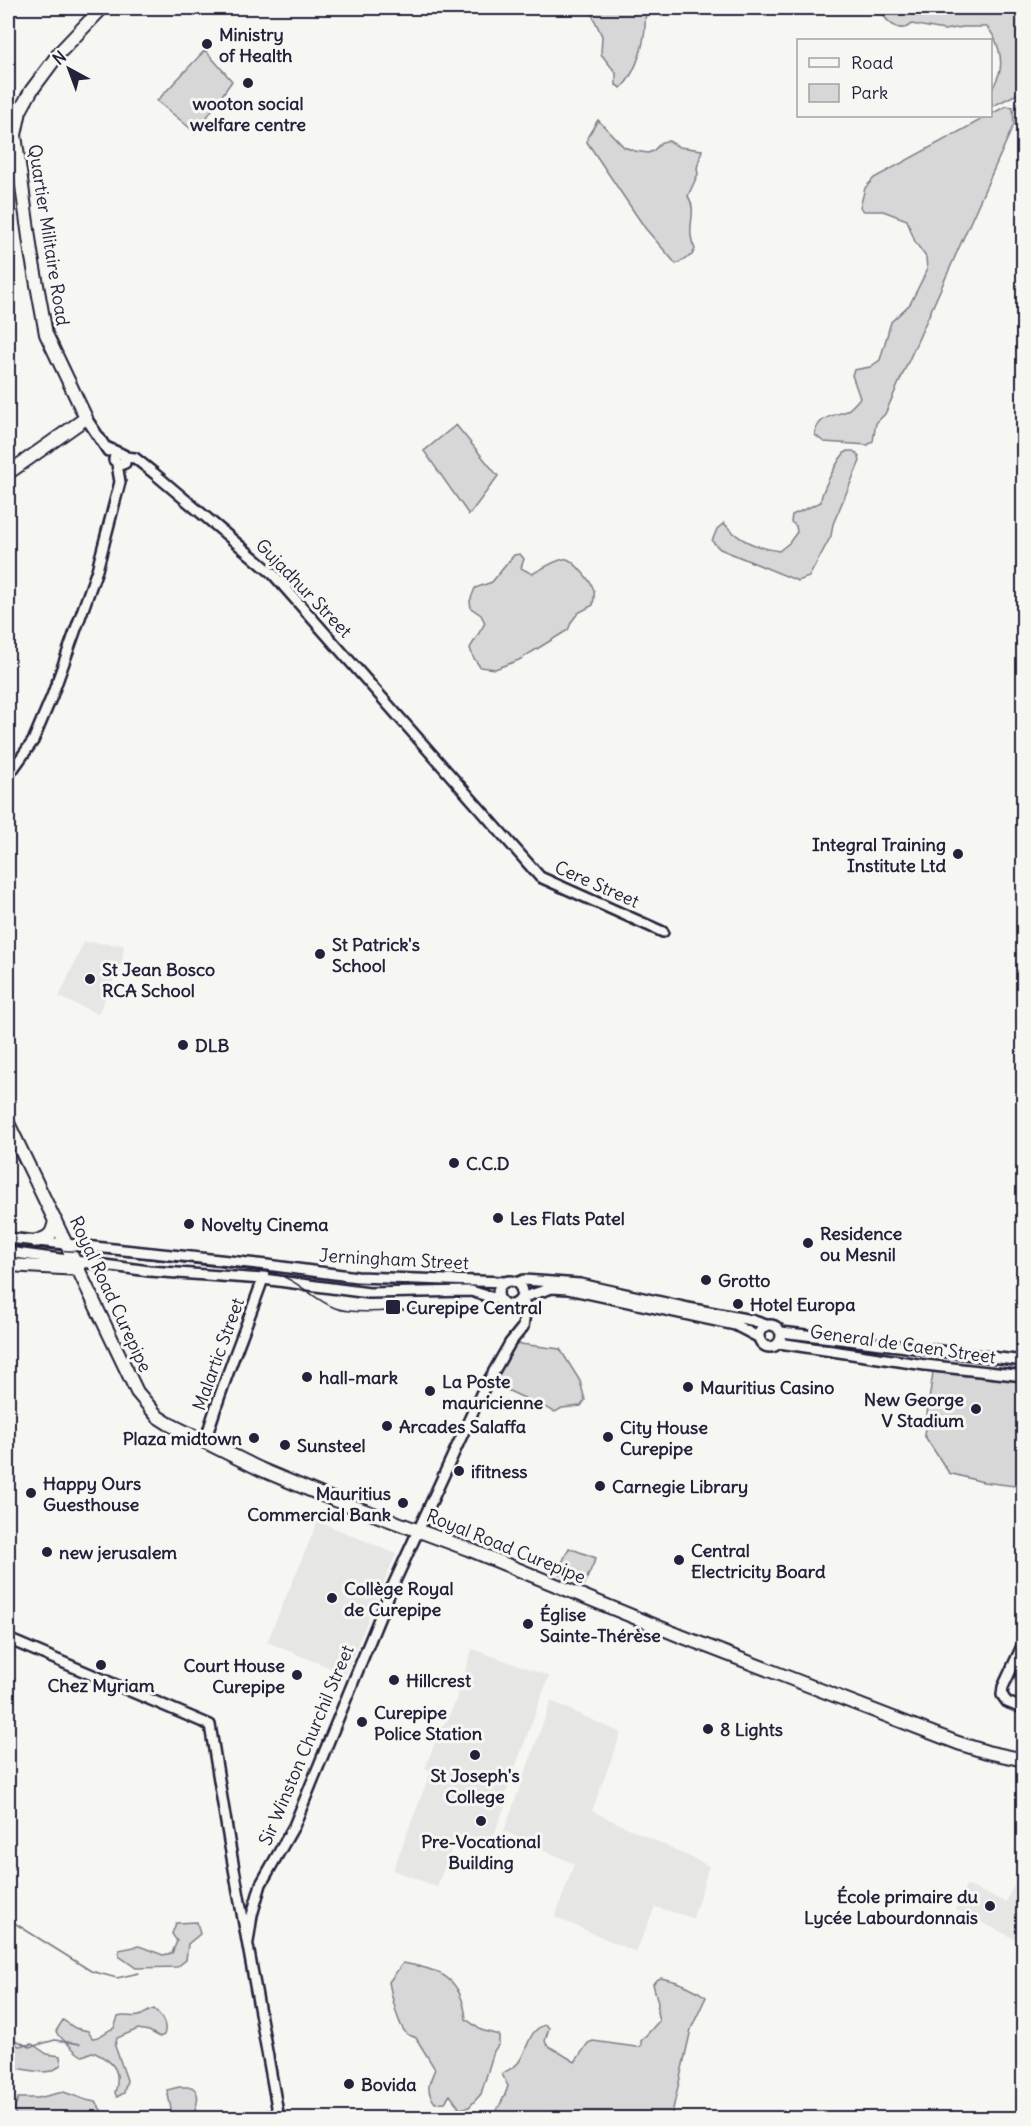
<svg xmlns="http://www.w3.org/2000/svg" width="1031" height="2126" font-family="Delius,sans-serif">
<rect width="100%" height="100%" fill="#f6f6f2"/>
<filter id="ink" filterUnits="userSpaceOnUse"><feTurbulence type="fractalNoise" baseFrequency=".0167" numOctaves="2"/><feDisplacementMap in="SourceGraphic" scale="12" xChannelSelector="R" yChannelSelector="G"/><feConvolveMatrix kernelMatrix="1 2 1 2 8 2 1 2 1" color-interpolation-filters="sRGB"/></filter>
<g filter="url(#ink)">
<path fill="#e6e6e4" d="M84 942 124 945 122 962 98 1014 59 997Z
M318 1521 396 1554 345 1674 267 1642Z
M472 1649 549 1676 503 1801 505 1806 489 1848 456 1836 437 1887 393 1870 431 1771 425 1768 441 1727 447 1720 456 1700Z
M551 1701 621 1733 592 1811 709 1866 693 1918 655 1907 636 1952 555 1917 574 1864 504 1831Z
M1023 1865V1943L955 1909 966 1885 1006 1902Z"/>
<path fill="#d7d7d7" stroke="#7c7c89" stroke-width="1.5" d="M589 8H647C644 17 646 27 644 36 642 52 633 77 621 88L616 85V73L601 54 602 36Z
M878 8H1023V91L993 106C987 92 995 86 999 74 1004 59 997 38 987 27H963L944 30 912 24C898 36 885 19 878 8Z
M205 50 232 81 196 133 157 101Z
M1006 106 1013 107 1014 124 885 414 876 423 873 441 868 445 824 442 815 435C816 418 831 416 844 412 850 410 855 403 860 398L852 375 854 370 870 367 880 360 891 322 910 304 927 270 926 257 915 242 907 220 883 211H864L860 207 865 188 874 178Z
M598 120 624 147 635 151 648 153 653 151 662 142 669 141 679 147 702 150 697 168 698 174 688 196C699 213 684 228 695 249L692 255 676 264 645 228 587 142 588 136Z
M456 425 498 476 469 515 424 451Z
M847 451H853L858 455 860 461 833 524 831 536 809 577 798 581 720 549 712 541 717 529 724 523C738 541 757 548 779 551L789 543 797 532 796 526 791 522 792 515 821 502C820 493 840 455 847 451Z
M520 554 524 559 521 568 532 574C538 571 561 557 567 559 574 561 593 583 594 591 595 596 593 601 593 605L578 613 572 621 568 630 519 660 495 669 480 667 473 657 470 648 485 623 481 615 471 608 470 601 475 588 492 582 514 555Z
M512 1343 560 1349 580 1381 585 1400 581 1406 562 1408 555 1412 498 1386 496 1375Z
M933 1372 1023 1382V1487L983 1482 949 1473 924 1435Z
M569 1548 596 1558 584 1585 559 1574 558 1571Z
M197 1922 200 1934 188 1944 186 1960 177 1967 136 1968 119 1956V1950L139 1946 163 1955 172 1953 177 1941 172 1934 176 1923Z
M403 1963C440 1970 462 1977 466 2019L481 2030 499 2035V2044L494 2051 481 2094 469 2107 460 2109 450 2095 445 2102 435 2103C425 2090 429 2083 435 2069L416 2038C415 2037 408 2035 407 2034 398 2027 391 1993 389 1982Z
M661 1978C676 1981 693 1987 706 1997L691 2029 671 2118H493C498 2107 505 2098 508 2086L502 2074C507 2070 514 2068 518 2063 528 2051 528 2028 546 2025L549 2028 545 2041 547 2045 575 2062 588 2043 593 2041 636 2047 641 2046V2041L659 2021 657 2012 658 2003 653 1984 656 1980Z
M154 2009C161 2015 168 2025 164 2035L160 2037 149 2031 138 2029 117 2038 115 2046 127 2080 124 2093 117 2097 115 2093C122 2070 113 2061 93 2052 89 2052 87 2055 83 2056 79 2057 64 2039 58 2035L56 2031 63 2020 75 2028 88 2031 92 2038C101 2038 105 2031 114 2028L118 2017C125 2014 132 2018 139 2016 145 2014 149 2010 154 2009Z
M8 2039 19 2046 32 2044 47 2054 60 2056 61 2064C50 2079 29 2068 11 2068L8 2077Z
M179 2087H192C202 2095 196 2104 194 2114L203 2117 268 2110 271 2113 272 2118H173L167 2090Z
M63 2092C75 2095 82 2100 96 2102L106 2118H17L14 2110 18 2098H38Z"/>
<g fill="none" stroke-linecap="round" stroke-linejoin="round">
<path stroke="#757583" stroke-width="1.5" d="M8 1919 91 1971 117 1978 139 1973
M8 2037 30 2047 55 2040 80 2044"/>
<defs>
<path id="minor" d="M86 418 108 451
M106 447 124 455 125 463 120 465 114 460 115 455 120 453
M125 457 135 458 155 474 273 574 540 877 663 932
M8 776 33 741 52 696 97 570 120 482 117 464
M8 1238 267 1265 357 1277 506 1282
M8 1252 149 1271 263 1279 369 1293 471 1291 500 1300
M498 1293a12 12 0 1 1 24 0a12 12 0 1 1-24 0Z
M517 1283 524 1280 580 1284 688 1308 751 1320 766 1325
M759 1336a11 11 0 1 1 22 0a11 11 0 1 1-22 0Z
M781 1332 1024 1361
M779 1343 925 1365 1024 1376
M205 1442C221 1385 245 1331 264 1276
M8 1639 210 1725 229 1841 279 2118
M1024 1642 1003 1687 1002 1695 1007 1702 1024 1709
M248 1942 252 1915 261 1884 294 1826 390 1592 481 1394 510 1343 523 1327 526 1307 521 1298 552 1288 568 1289 735 1325 758 1337"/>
<path id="major" d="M8 473 86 418 46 334 31 252 15 135 20 111 31 91 60 52 102 8
M8 1123 137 1392 158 1417 169 1424 260 1469 322 1495 468 1549 678 1635 958 1743 987 1752 1024 1760
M36 1241C50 1238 53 1233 55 1220
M8 1265 79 1269"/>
</defs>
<use href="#minor" stroke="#22223b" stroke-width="14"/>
<use href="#major" stroke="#22223b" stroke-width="16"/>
<use href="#minor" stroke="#f6f6f2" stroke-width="9"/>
<use href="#major" stroke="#f6f6f2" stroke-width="12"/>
<path stroke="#22223b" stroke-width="1.5" d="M8 1246 106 1254 274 1273C298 1280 313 1299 335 1308 356 1316 401 1309 425 1309"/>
</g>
</g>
<g fill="#22223b" stroke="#f6f6f2" stroke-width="2">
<circle cx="207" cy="44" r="6"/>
<circle cx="248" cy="83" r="6"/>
<circle cx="958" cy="854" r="6"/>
<circle cx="320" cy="954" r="6"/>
<circle cx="90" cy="979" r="6"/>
<circle cx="183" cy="1045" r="6"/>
<circle cx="454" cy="1163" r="6"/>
<circle cx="498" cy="1218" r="6"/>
<circle cx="189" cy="1224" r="6"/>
<circle cx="808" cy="1243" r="6"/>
<circle cx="706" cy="1280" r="6"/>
<circle cx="738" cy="1304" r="6"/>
<rect x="385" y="1299" width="16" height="16" rx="3"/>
<circle cx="307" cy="1377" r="6"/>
<circle cx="688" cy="1387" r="6"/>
<circle cx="430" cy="1391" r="6"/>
<circle cx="976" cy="1409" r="6"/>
<circle cx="387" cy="1426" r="6"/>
<circle cx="608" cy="1437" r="6"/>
<circle cx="254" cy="1438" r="6"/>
<circle cx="285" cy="1445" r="6"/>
<circle cx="459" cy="1471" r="6"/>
<circle cx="600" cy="1486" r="6"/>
<circle cx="31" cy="1493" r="6"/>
<circle cx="403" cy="1503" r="6"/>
<circle cx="47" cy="1552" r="6"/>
<circle cx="679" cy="1560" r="6"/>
<circle cx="332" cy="1598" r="6"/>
<circle cx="528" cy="1624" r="6"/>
<circle cx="101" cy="1665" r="6"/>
<circle cx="297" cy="1675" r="6"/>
<circle cx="394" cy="1680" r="6"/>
<circle cx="362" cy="1722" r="6"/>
<circle cx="708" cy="1729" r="6"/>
<circle cx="475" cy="1755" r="6"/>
<circle cx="481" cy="1821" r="6"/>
<circle cx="990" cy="1906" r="6"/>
<circle cx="349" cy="2084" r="6"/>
</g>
<g text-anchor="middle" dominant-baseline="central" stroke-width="6" stroke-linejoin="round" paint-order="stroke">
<g font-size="18" font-weight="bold" fill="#22223b" stroke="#f6f6f2" text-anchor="start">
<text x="219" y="34">Ministry<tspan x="219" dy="21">of Health</tspan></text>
<text x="248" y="103" text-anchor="middle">wooton social<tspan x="248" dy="21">welfare centre</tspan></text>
<text x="946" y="844" text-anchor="end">Integral Training<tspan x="946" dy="21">Institute Ltd</tspan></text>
<text x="332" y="944">St Patrick's<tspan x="332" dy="21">School</tspan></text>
<text x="102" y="969">St Jean Bosco<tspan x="102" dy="21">RCA School</tspan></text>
<text x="195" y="1045">DLB</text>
<text x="466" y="1163">C.C.D</text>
<text x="510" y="1218">Les Flats Patel</text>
<text x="201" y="1224">Novelty Cinema</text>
<text x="820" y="1233">Residence<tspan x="820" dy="21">ou Mesnil</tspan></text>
<text x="718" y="1280">Grotto</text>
<text x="750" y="1304">Hotel Europa</text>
<text x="406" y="1307">Curepipe Central</text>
<text x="319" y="1377">hall-mark</text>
<text x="442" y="1381">La Poste<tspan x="442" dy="21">mauricienne</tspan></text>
<text x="700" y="1387">Mauritius Casino</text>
<text x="964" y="1399" text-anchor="end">New George<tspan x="964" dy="21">V Stadium</tspan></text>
<text x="399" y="1426">Arcades Salaffa</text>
<text x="620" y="1427">City House<tspan x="620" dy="21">Curepipe</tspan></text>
<text x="242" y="1438" text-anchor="end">Plaza midtown</text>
<text x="297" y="1445">Sunsteel</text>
<text x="471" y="1471">ifitness</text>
<text x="43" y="1483">Happy Ours<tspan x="43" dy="21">Guesthouse</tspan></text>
<text x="612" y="1486">Carnegie Library</text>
<text x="391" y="1493" text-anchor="end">Mauritius<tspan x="391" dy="21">Commercial Bank</tspan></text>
<text x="691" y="1550">Central<tspan x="691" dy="21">Electricity Board</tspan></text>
<text x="59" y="1552">new jerusalem</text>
<text x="344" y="1588">Collège Royal<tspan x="344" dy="21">de Curepipe</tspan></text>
<text x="540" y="1614">Église<tspan x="540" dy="21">Sainte-Thérèse</tspan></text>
<text x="285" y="1665" text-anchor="end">Court House<tspan x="285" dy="21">Curepipe</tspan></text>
<text x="406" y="1680">Hillcrest</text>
<text x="101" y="1685" text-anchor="middle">Chez Myriam</text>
<text x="374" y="1712">Curepipe<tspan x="374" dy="21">Police Station</tspan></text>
<text x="720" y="1729">8 Lights</text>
<text x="475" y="1775" text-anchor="middle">St Joseph's<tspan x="475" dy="21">College</tspan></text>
<text x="481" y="1841" text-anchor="middle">Pre-Vocational<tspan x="481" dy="21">Building</tspan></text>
<text x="978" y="1896" text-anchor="end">École primaire du<tspan x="978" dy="21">Lycée Labourdonnais</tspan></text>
<text x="361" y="2084">Bovida</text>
</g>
<g font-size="18" fill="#22223b" stroke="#f6f6f2">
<text transform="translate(49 235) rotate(81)">Quartier Militaire Road</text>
<text transform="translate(304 588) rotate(46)">Gujadhur Street</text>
<text transform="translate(597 884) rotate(24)">Cere Street</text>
<text transform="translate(394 1259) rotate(3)">Jerningham Street</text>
<text transform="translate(111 1294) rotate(65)">Royal Road Curepipe</text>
<text transform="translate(903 1344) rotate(8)">General de Caen Street</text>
<text transform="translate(218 1354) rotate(-70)">Malartic Street</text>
<text transform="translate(506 1546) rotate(22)">Royal Road Curepipe</text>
<text transform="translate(306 1745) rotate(-67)">Sir Winston Churchil Street</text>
</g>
</g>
<rect width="1031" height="2126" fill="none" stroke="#f6f6f2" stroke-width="30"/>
<rect x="15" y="15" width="1001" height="2096" fill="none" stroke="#22223b" stroke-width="2" filter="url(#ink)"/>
<rect x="797" y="39" width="195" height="78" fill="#f6f6f2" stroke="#a1a1a9" stroke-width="1.5"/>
<rect x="809" y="58" width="30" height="9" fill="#f6f6f2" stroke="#a1a1a9" stroke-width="1.5"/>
<text x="851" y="69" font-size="18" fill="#22223b">Road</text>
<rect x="809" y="84" width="30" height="18" fill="#d7d7d7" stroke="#a1a1a9" stroke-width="1.5"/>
<text x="851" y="99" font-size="18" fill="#22223b">Park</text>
<g transform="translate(69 69) rotate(319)" stroke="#f6f6f2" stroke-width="4.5" paint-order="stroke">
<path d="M0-4.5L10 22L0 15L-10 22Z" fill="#22223b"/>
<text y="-9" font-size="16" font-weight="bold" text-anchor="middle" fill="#22223b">N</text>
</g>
</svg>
